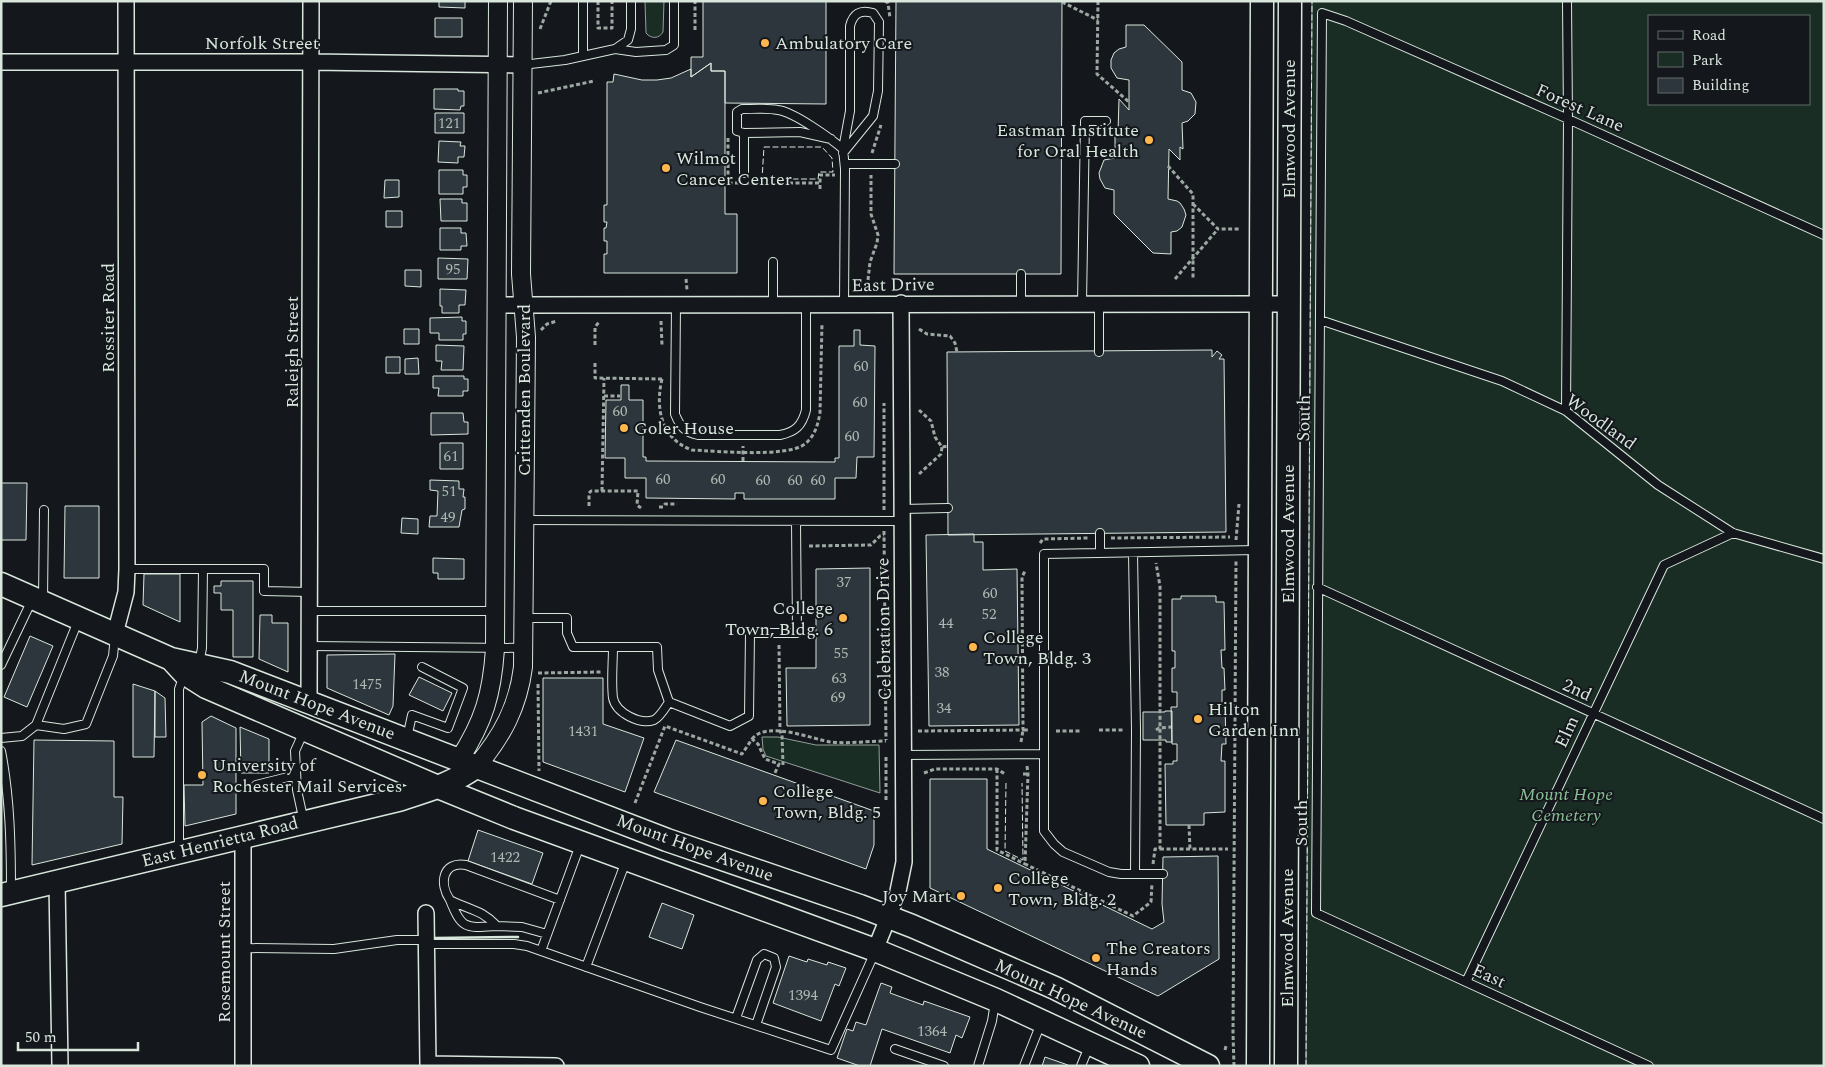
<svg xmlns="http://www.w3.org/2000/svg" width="1825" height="1067" font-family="Spectral,serif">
<rect width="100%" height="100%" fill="#14181c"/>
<path fill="#1a2d24" stroke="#939e99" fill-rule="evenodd" d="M645 1H664L663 32C659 39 651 39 646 33Z
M1312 1H1824V1066H1306ZM1649 16H1809V104H1649Z
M762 737H778L816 745H879L880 793 766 756 763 749Z"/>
<path fill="#2c363c" stroke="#d8e6dc" d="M439 1H465V8L439 7Z
M703 1H826V104L725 103V71H711V63L691 77V57H703Z
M896 1H1062L1061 274H894Z
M435 18H462V37H435Z
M1126 25H1144L1182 62V90L1191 93 1196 102 1195 114 1188 121 1182 123 1183 149 1180 147V160L1169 149 1168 199 1177 201 1180 203 1184 209 1186 215 1182 227 1177 231 1171 232V254L1153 253 1114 214V190L1105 188 1100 179 1099 173 1104 160 1115 158V129L1118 133 1119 99 1129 110V80L1117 78 1111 68V60L1114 53 1119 49 1126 47Z
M711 63V71H725V214H737V273H604V254H607V241H604V228H606L607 222H604V205H607V82H613L614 74 642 80H657L671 78 691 69V77Z
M434 89H458V91H464V106H461L460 110 434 109Z
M435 113H464V133H435Z
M439 141 461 142 460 146H465L464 157H458V163L438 162Z
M439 170H463V175H467V187H463V194H439Z
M385 180H399V197L384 198Z
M440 199H462V203H467V221H441Z
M386 211H402V227H386Z
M440 228H461V233H466L467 246H461V250H440Z
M438 258 468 259 467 279H438Z
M405 270H421V287L405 286Z
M440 289 466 290 465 305H459V313H442V306H440Z
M462 317V321H466V334H463V340H439V333H430V318Z
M404 329H419V344H404Z
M854 330H860V345L875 346 874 457H857L856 478H835V499H744V493H735V499L646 498V478H625V458H605L606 400H621V385H629V400H643V457H646V461L835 462V458H839V346H854Z
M436 345 464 346 463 370H441L442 361H436Z
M1212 350V357L1217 351 1222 355 1219 359H1224L1226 532 948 535 947 352Z
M386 357H400V373H386Z
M418 358 419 374H405V359Z
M433 376H464V379H468V391H463V396H438L439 388H433Z
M431 413H463L464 422H468V434L431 435Z
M440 443H463V469H440Z
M430 480 459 481V489H464L463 497H465V509L462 510 459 527H429L430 516H437L438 491 430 490Z
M1 483H27L26 540H1Z
M65 506H99V578H64Z
M402 518 418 519V534L401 533Z
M974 534V542H983V570L1017 569 1019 725 929 726 926 535Z
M433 558 464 559V579H438V573H433Z
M870 568V725L787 726 786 668H816V569Z
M144 574H180V622L143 605Z
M221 581H253V657H233V610H221V593H214V586H221Z
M1181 596H1216V602H1224L1225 650H1221L1222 668H1224L1225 690H1222V706H1225L1226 744H1222L1221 761H1225V812L1204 813V825H1166L1165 764H1173V761H1177V744H1172L1171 707H1177V692H1172V668H1175V651H1172V599H1181Z
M260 615H272V623H288V672L259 659Z
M30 636 53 646 27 707 4 697Z
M395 654 393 706 389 715 327 688V655Z
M419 677 452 693 443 711 409 695Z
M543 678H603V724L644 738 625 792 543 762Z
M133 684 155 691 154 757H133Z
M155 691 165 698 166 737H155Z
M1165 711H1172V742H1166V740H1143V712H1165Z
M211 716 236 728V814L185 826 184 785H203L202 722Z
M240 727 269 739V773H241Z
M34 740 114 741V797H123L122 844 32 865Z
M676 740 874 811V845L866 869 654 792Z
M930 779H987V849L1152 929 1164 922 1162 904 1163 857 1218 856 1219 959 1158 996 930 888Z
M478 830 543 853 532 884 468 861Z
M662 903 694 915 682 949 649 937Z
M789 956 807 962 808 959 827 965 828 962 846 968 839 986 835 984 821 1021 773 1003Z
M881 983 892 987 890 993 923 1005 924 1001 970 1017 962 1038 956 1035 950 1053 882 1029 870 1066H860L837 1058 847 1029 853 1031 856 1022 866 1025Z
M1045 1057 1068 1065V1066H1042Z"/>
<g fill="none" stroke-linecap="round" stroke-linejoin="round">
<defs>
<path id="service" d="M615 49 628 40 631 29V1
M583 56V1
M522 65 565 60 615 49 636 52 666 50 674 45V1
M831 139 800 132 744 133 737 131V112L742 109C754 109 767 108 778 110 794 112 830 138 843 149L845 169 844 304
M843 149 850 111V26C853 14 860 9 873 13L879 22 878 91 873 116 843 153
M845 164H895
M744 173V133
M773 262V305
M1021 274V303
M1082 303 1085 121H1106
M1099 304V352
M676 305 675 414C680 427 685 432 698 435H780C795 432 802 426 806 410V305
M1320 320 1502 381 1566 411 1658 485 1733 533 1824 559
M1566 411 1568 119 1567 1
M902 509 948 508
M524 520 901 521
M1100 533V553
M1133 553 1136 730 1135 874H1121L1109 872 1063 852 1054 844 1044 831V554L1257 550
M127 569H264V591L310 592
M1317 587 1824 819
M43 600 44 510
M310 611H495
M523 618H567V633L573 647H657L658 670 669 702 730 726 749 716 750 633H797L796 521
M310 646 523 648
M613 647C613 663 611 681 613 698 616 713 640 725 654 720 660 717 665 708 669 702
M199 664 202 648 203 569
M1 665 32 600
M36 725 64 729 86 724 113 656 115 636
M304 731 295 751 297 790 304 822
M1 738 22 736 36 725 78 621
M407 738 412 715 448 728 463 688 422 667
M1 751C10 797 11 844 11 891
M904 755 1043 754
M256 785 296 775
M179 850V689L184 675
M1135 874H1163
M450 900C462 930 466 928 497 926
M547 934 522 927 497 926C481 909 469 910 450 900 439 884 442 861 466 865L560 900
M427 944H514L527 946 700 1007 831 1050 875 952
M243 948 334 949 397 940H427
M541 951 580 845
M586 967 626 861
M1466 982 1664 565 1733 533
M736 1018 757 960 764 954 774 958 776 967 756 1025
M895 1049 944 1066
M978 1066 992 1021 995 1002
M1024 1066 1041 1023
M1081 1066 1090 1044
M1649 1066 1316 913 1322 13 1346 21 1568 119 1824 235"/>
<path id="minor" d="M1 62H311L522 65
M497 305 1289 304
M115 634 126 592 127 569 126 1
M309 704 311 1
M243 838V1066
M57 881 60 1066
M426 913 428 1066
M875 950 897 896 904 862 901 303
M428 1064 556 1066"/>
<path id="tertiary" d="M459 760C484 721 492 694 495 649L498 1
M477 766C502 736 518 707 523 667L526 337 521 274 523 1"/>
<path id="primary" d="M1 584 171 659 230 672 667 840 860 906 912 926 1055 988 1208 1066
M172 660 184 673 206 687 438 787 514 818 875 950 996 1000 1138 1066
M1 895 398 800C426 791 453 784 477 766
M1258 1066 1262 1
M1286 1066 1290 1"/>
</defs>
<use href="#service" stroke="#d8e6dc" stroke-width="10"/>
<use href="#minor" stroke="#d8e6dc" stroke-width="18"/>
<use href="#tertiary" stroke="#d8e6dc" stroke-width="20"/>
<use href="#primary" stroke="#d8e6dc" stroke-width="25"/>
<path stroke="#9da8a2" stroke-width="3" stroke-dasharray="4 2.5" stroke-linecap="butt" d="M598 1V28H612V1
M885 1 888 3 890 18
M1098 1 1097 74 1129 102
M1062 2 1098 20
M540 29 551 1
M695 30V1
M538 93 594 81
M728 138V183H739
M872 153 881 125
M1168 166 1193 194V280
M750 183H820
M820 189V175H835
M1193 204 1218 229H1241
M686 279 687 290
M1175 279 1218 229
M868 280 870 262 877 243 878 235 871 214V175
M661 321 662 345
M919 329 927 334 950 336 955 343 957 352
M541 330 547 324 557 321
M595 345V327L599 322
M595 363V378L662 379
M662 379C655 408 661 439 692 450 717 451 786 458 805 444 815 436 818 424 820 413L822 323
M604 396H620
M919 410 931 421 935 437 942 447 948 446
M743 461V446
M919 474 941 454 942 447
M602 491 604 378
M589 506V493L591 491H638L637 505 641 508
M659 507H663L665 504H677
M884 510V403
M884 531 886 740
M1111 538 1230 537
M1236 540 1239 504
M1040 543 1043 539 1089 538
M809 546 871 545 880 536 884 535
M779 645 780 731 782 735 783 765
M538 673 601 672
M538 684 539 771
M1099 730H1125
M1156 730 1159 728 1171 727
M918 731 1023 730 1022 577 1025 571
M1056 731H1082
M752 739C767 720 811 739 831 742 849 744 868 741 886 741
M1021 742 1023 730H1029
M1027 766 1028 774 1025 864 1133 916 1151 902 1152 883
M997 769V850L1025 864
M924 773 935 769H997L1005 774
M1023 774H1028
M886 800V756
M635 803 665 726 742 754 752 739 758 744 765 759 779 764 774 775
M1189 825 1190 849
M1160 849H1228
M1153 864 1155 849H1160V586L1156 563
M1225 1050 1226 1046
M1234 1066 1233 1033 1236 561"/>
<use href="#service" stroke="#14181c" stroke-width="8"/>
<use href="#minor" stroke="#14181c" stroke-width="15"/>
<use href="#tertiary" stroke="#14181c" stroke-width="18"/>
<use href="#primary" stroke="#14181c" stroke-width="22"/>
<path stroke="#d8e6dc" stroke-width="1" stroke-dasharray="6 2.5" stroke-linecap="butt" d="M764 147H822L832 158 833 172H819L818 179H762Z
M1006 783 1005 851 1023 860 1022 783
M1306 1066 1312 1"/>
<path stroke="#d8e6dc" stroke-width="2.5" d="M435 938 518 937"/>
</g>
<g fill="#ffb74d" stroke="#14181c" stroke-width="2">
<circle cx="765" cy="43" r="5"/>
<circle cx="1149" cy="140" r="5"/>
<circle cx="666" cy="168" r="5"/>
<circle cx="624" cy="428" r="5"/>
<circle cx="843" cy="618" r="5"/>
<circle cx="973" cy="647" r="5"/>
<circle cx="1198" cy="719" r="5"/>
<circle cx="202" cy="775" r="5"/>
<circle cx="763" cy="801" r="5"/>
<circle cx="998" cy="888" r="5"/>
<circle cx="961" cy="896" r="5"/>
<circle cx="1096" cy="958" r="5"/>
</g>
<g text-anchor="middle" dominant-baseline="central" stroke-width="4" stroke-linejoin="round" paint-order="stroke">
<g font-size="15" fill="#adbab4">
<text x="449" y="123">121</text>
<text x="453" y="269">95</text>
<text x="861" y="366">60</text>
<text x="860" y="402">60</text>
<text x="620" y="411">60</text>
<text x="852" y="436">60</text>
<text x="451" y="456">61</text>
<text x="663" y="479">60</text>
<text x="718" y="479">60</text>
<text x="763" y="480">60</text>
<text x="795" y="480">60</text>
<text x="818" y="480">60</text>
<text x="449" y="491">51</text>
<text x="448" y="517">49</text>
<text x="844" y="582">37</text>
<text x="990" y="593">60</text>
<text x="989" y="614">52</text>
<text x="946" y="623">44</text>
<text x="841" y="653">55</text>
<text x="942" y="672">38</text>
<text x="839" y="678">63</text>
<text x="367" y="684">1475</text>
<text x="838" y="697">69</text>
<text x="944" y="708">34</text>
<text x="583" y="731">1431</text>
<text x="505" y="857">1422</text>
<text x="803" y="995">1394</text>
<text x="932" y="1031">1364</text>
</g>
<g font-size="18" fill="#d8e6dc" stroke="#14181c">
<text x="262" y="43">Norfolk Street</text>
<text transform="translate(1580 108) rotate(24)">Forest Lane</text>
<text transform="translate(1289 129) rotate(-90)">Elmwood Avenue</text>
<text transform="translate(893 285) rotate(-1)">East Drive</text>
<text transform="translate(108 318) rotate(-90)">Rossiter Road</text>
<text transform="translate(292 352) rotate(-90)">Raleigh Street</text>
<text transform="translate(524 390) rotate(-90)">Crittenden Boulevard</text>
<text transform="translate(1304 418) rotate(-89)">South</text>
<text transform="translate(1601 422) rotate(36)">Woodland</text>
<text transform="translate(1288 534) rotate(-90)">Elmwood Avenue</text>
<text transform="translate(884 629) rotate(-91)">Celebration Drive</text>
<text transform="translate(1577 690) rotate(25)">2nd</text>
<text transform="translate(317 705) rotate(21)">Mount Hope Avenue</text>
<text transform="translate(1567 732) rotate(-65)">Elm</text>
<text transform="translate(1301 823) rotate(-90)">South</text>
<text transform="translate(220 842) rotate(-14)">East Henrietta Road</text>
<text transform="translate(695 848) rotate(20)">Mount Hope Avenue</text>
<text transform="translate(1287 938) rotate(-90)">Elmwood Avenue</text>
<text transform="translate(224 952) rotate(-90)">Rosemount Street</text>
<text transform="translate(1489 976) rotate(25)">East</text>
<text transform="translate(1071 999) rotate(25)">Mount Hope Avenue</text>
</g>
<g font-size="18" fill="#d8e6dc" stroke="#14181c" text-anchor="start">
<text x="775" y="43">Ambulatory Care</text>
<text x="1139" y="130" text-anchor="end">Eastman Institute<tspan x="1139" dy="21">for Oral Health</tspan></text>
<text x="676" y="158">Wilmot<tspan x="676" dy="21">Cancer Center</tspan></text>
<text x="634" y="428">Goler House</text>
<text x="833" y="608" text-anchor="end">College<tspan x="833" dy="21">Town, Bldg. 6</tspan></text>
<text x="983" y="637">College<tspan x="983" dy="21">Town, Bldg. 3</tspan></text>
<text x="1208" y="709">Hilton<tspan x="1208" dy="21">Garden Inn</tspan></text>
<text x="212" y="765">University of<tspan x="212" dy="21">Rochester Mail Services</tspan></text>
<text x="773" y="791">College<tspan x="773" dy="21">Town, Bldg. 5</tspan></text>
<text x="1008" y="878">College<tspan x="1008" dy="21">Town, Bldg. 2</tspan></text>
<text x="951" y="896" text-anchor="end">Joy Mart</text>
<text x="1106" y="948">The Creators<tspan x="1106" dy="21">Hands</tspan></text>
</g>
<g font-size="18" font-style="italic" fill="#8ac095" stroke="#14181c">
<text x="1566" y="794">Mount Hope<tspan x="1566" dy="21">Cemetery</tspan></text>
</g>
</g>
<rect width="1825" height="1067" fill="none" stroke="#d8e6dc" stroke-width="5"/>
<rect x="1648" y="15" width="162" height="90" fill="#14181c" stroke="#626a69"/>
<rect x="1658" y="31" width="25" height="8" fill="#14181c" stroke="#626a69"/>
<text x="1692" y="40" font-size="15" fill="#d8e6dc">Road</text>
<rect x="1658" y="52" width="25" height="15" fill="#1a2d24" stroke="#626a69"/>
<text x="1692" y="65" font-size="15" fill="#d8e6dc">Park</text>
<rect x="1658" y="78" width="25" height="15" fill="#2c363c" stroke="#626a69"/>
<text x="1692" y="90" font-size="15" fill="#d8e6dc">Building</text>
<path d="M18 1042v8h120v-8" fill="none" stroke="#d8e6dc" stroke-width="2.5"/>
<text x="25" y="1042" font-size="15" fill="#d8e6dc" stroke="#14181c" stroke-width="4" paint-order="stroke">50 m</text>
</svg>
